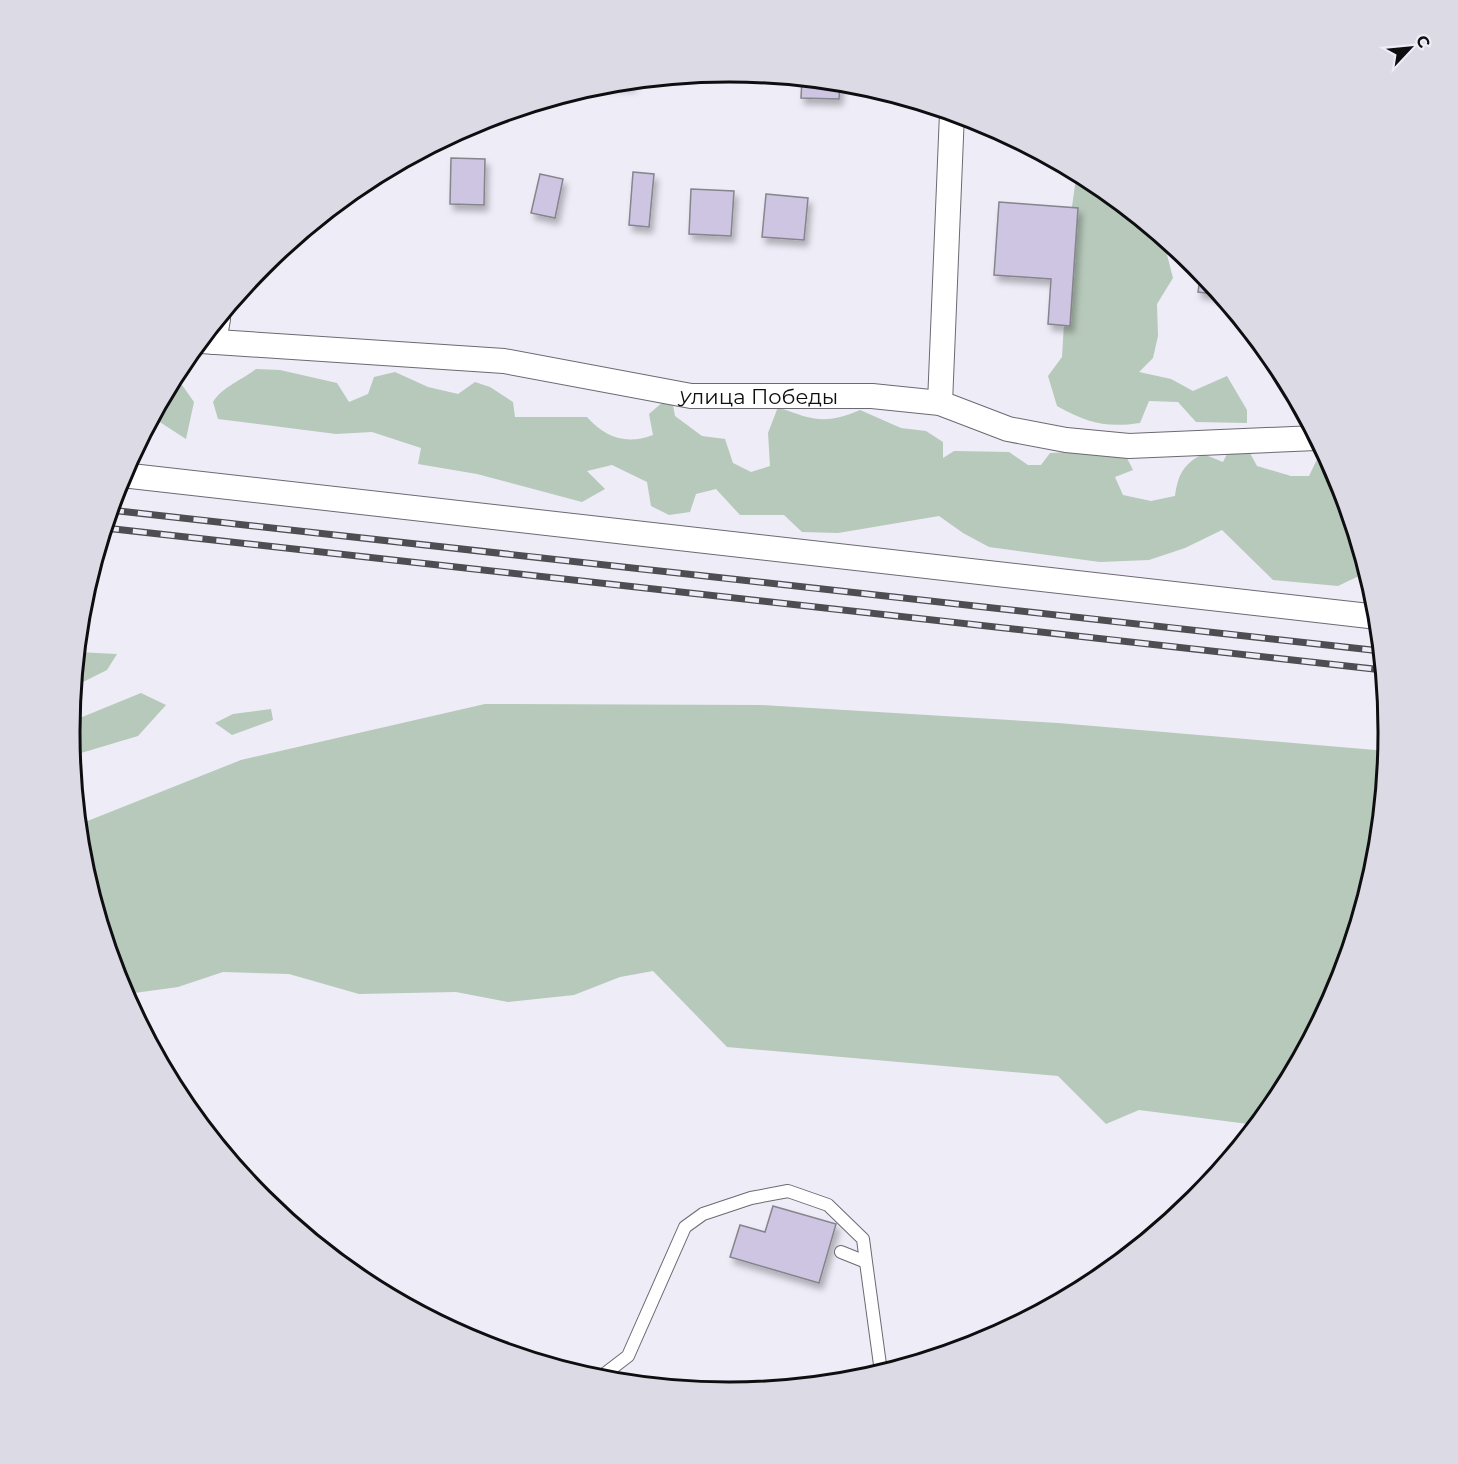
<svg xmlns="http://www.w3.org/2000/svg" width="1458" height="1464" font-family="Montserrat,sans-serif">
<defs>
<filter id="shadow"><feDropShadow dx="3.5" dy="6" stdDeviation="3" flood-color="#0004"/></filter>
</defs>
<rect width="100%" height="100%" fill="#eeecf7"/>
<path fill="#b6c9ba" d="M1082 176 1096 183 1168 243 1165 247 1173 278 1157 304 1158 336 1153 358 1139 372 1171 379 1193 391 1227 376 1247 410V423L1196 422 1178 402 1149 401 1140 423C1106 428 1087 423 1057 406L1048 376 1062 357 1070 221 1076 178Z
M256 369 280 370 337 383 349 402 368 394 374 377 395 372 428 387 458 394 475 382 490 387 513 402 515 417H587C606 438 626 445 653 435L649 414 664 401 673 405 675 416 702 436 725 439 733 463 751 472 770 466 768 433 778 407C812 420 825 425 860 410L901 428 926 431 943 442V458L954 451 1009 452 1028 465H1041L1050 453 1086 451 1127 458 1133 470 1115 477 1123 495 1151 501 1175 496C1178 475 1183 464 1203 454L1223 462 1230 448 1244 442 1257 466 1291 476H1309L1321 451 1328 460 1325 480H1339L1369 579 1363 574 1338 586 1273 580 1222 530 1185 548 1149 560 1100 562 989 547 963 533 939 516 838 533 802 532 784 515H740L716 489 696 494 690 512 669 515 651 506 647 482 612 465 587 471 605 489 582 502 477 474 418 464 421 448 372 432 336 434 218 419 213 402C222 387 242 380 256 369Z
M175 375 194 402 186 439 152 417Z
M77 652 117 654 107 670 73 687Z
M141 693 166 705 138 736 71 756 70 722Z
M485 704 760 705 1058 723 1387 751 1376 861 1339 985 1278 1099 1256 1125 1139 1110 1106 1124 1058 1076 727 1047 653 971 620 977 574 995 508 1002 456 992 359 994 289 974 223 972 178 987 127 994 123 991 82 860 80 824 241 760Z
M271 709 273 720 232 735 215 723 233 714Z"/>
<path fill="#cdc5e2" stroke="#86848d" stroke-width="1.5" filter="url(#shadow)" d="M802 79 840 83 839 99 801 98Z
M632 81V85L605 84Z
M451 158 485 159 484 205 450 204Z
M633 172 654 174 649 227 629 225Z
M540 174 563 179 555 218 531 213Z
M691 189 734 191 731 236 689 234Z
M766 194 808 198 804 240 762 237Z
M999 202 1078 208 1070 326 1048 324 1051 279 994 275Z
M1201 271 1220 295 1198 292Z
M773 1206 836 1224 819 1283 730 1257 740 1225 765 1232Z"/>
<g fill="none" stroke-linecap="round" stroke-linejoin="round">
<defs>
<path id="service" d="M841 1252 866 1262 881 1372
M598 1379 628 1356 685 1227 703 1214 751 1198 788 1191 828 1205 863 1239 866 1262"/>
<g id="minor">
<path id="s1" d="M201 341 504 361 691 396H872L940 403 1008 429 1066 440 1129 446 1316 438"/>
<path d="M214 342 218 319"/>
<path d="M940 403 952 113"/>
<path d="M122 475 1378 617"/>
</g>
</defs>
<use href="#service" stroke="#6b6a73" stroke-width="14"/>
<use href="#minor" stroke="#6b6a73" stroke-width="26"/>
<use href="#service" stroke="#fff" stroke-width="12"/>
<use href="#minor" stroke="#fff" stroke-width="24"/>
<defs>
<path id="rail" d="M110 510 1381 651
M105 528 1383 670"/>
</defs>
<use href="#rail" stroke="#4e4d52" stroke-width="7"/>
<use href="#rail" stroke="#eeecf7" stroke-width="4.5" stroke-dasharray="14" stroke-linecap="butt"/>
</g>
<g text-anchor="middle" dominant-baseline="central" stroke-width="5" stroke-linejoin="round" paint-order="stroke">
<g font-size="21" fill="#0e0e11" stroke="#eeecf7">
<text stroke="none"><textPath href="#s1" startOffset="562">улица Победы</textPath></text>
</g>
</g>
<path d="M0 0H1458V1464H0ZM729 82H729A649 649 0 0 1 1378 731V733A649 649 0 0 1 729 1382H729A649 649 0 0 1 80 733V731A649 649 0 0 1 729 82Z" fill="#dcdae5" fill-rule="evenodd"/>
<path fill="none" stroke="#0e0e11" stroke-width="3" d="M729 82H729A649 649 0 0 1 1378 731V733A649 649 0 0 1 729 1382H729A649 649 0 0 1 80 733V731A649 649 0 0 1 729 82Z"/>
<g transform="translate(1410 48) rotate(64)" stroke="#eeecf7" stroke-width="4.5" paint-order="stroke">
<path d="M0-4.5L10 22L0 15L-10 22Z" fill="#0e0e11"/>
<text y="-9" font-size="16" font-weight="bold" text-anchor="middle" fill="#0e0e11">С</text>
</g>
</svg>
